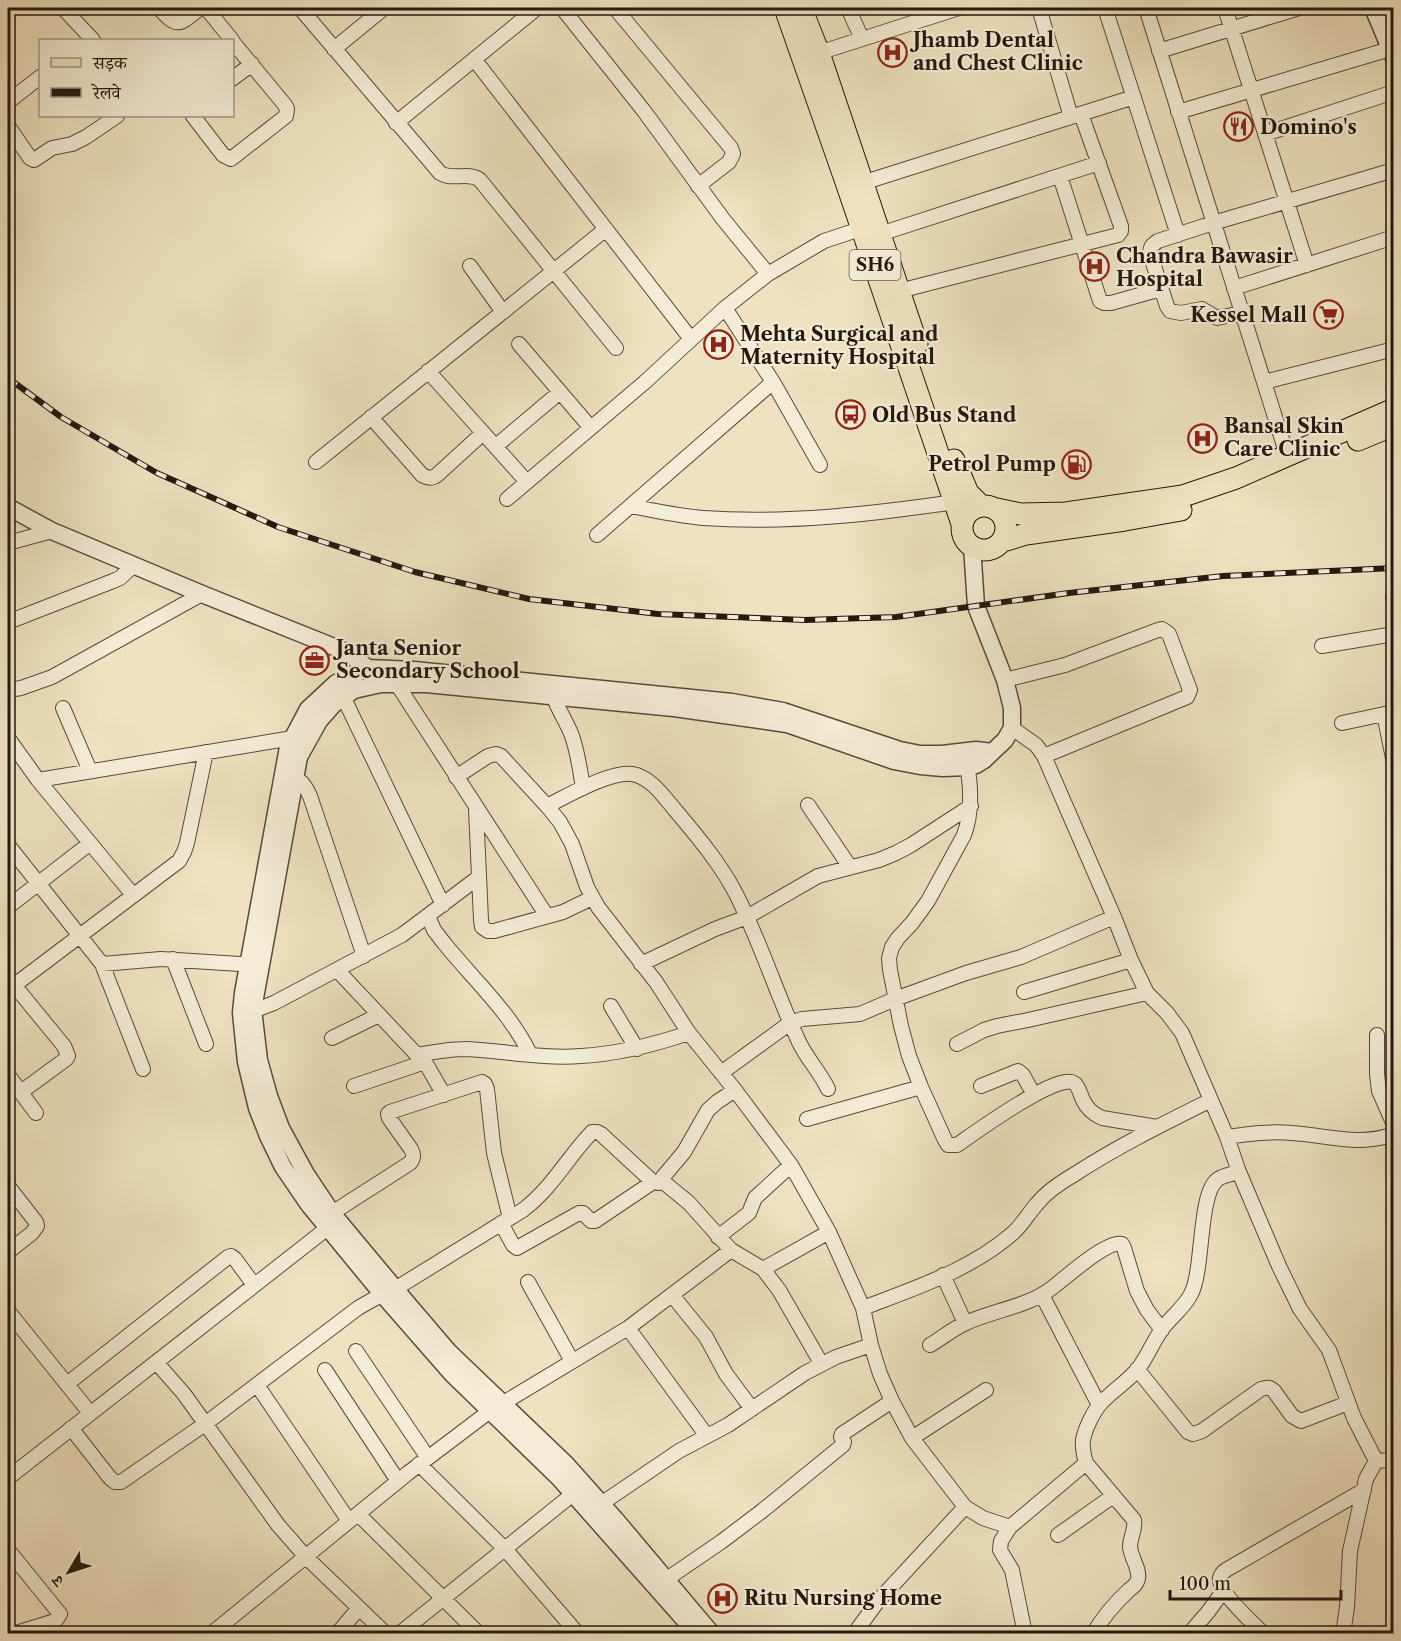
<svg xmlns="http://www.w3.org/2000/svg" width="1401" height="1641" font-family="'Libre Caslon Text','Noto Serif Devanagari',serif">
<rect width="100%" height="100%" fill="#eee2c0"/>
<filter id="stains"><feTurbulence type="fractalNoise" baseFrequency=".00333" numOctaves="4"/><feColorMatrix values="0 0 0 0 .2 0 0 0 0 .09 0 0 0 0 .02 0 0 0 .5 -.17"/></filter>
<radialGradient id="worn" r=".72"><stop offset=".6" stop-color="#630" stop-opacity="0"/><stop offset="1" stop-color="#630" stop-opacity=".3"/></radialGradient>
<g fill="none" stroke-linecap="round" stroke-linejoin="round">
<defs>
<path id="minor" d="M63 8 93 40
M159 8C178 30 180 24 200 8
M206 8 232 40
M300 8 440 173C453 181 468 171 480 180L616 348
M562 8 644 111 723 219 768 274
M615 8 731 148 733 154 729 162 698 186
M848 8 862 39
M1039 8 1071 117
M1105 8 1178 235
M1146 8 1287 455
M1225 8 1307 265
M334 49 384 8
M1159 51 1299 8
M812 55 959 8
M474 59 691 339
M232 79 252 64
M8 102 40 77
M1178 112 1390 49
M193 116 223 155 231 159 286 116 287 109 285 105 232 41
M396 123 537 8
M8 126 30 158 34 160 52 148 72 144 86 137 117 116
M1265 134 1394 92
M1060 176 1100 301 1104 303H1111L1161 289
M862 183 1134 97
M880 234 1099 163
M470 266 503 312
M1234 288 1394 237
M899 291 1118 235 1121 231V226L1081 114
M725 308 773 382 820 465
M1242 313 1217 318 1202 309 1181 313 1170 311 1167 306 1150 254C1150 247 1152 245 1158 241L1213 223 1394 170
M519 344 591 428
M428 371 527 482
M1264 382 1394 349
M371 417 422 475C428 478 432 479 437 475L483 433
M496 446 560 392
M316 462 606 229
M507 499 645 382 725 308 768 274 824 241 869 226
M631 506C655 511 679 516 703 518 787 524 872 514 955 502
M597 535 773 382
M8 543 52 531
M1393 597 1394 602
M8 622 113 581 120 578 134 565
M1322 646 1394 634
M393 678 547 916
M1005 680 1065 665 1158 630 1162 629 1169 634 1190 690 1187 697 1044 756
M552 687C554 706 566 719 572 736 578 753 580 770 583 788
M8 690 21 688 52 677 202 594
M340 690 443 905
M63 708 90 771
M1384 714 1394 763
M1342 723 1394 712
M1012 728 1036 745 1044 756 1114 917 1131 960 1147 993 1167 1013 1182 1033 1227 1137 1239 1172 1279 1266 1300 1309 1329 1350 1354 1418 1376 1461 1394 1460
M8 738 38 780 133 895
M966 759C971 784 973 811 964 835L928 901 912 923 898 938 892 947 889 958 890 970 901 1026 909 1056 921 1087 945 1140 948 1145H957C973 1134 1058 1072 1074 1083 1079 1086 1080 1094 1083 1100 1087 1109 1093 1114 1102 1118L1157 1127
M287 774C300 778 305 785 310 796L364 956
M456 777 488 756 496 754 501 756 547 806 560 822 572 844 587 887 598 907 656 982 689 1033 735 1090 791 1165 829 1232 863 1308 871 1345 880 1374 892 1401 912 1438 965 1507 983 1518 1010 1527 1001 1541 1000 1550 1012 1570 1025 1634
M38 780 299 737
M808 805 850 867
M547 806C567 796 610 771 632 774 651 777 664 797 676 811 697 836 719 862 735 892 760 940 776 993 799 1042 807 1059 820 1072 828 1089
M476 810 481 920 482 927 488 931H494L563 912 592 898
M8 845 102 964 161 959 256 965
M8 907 89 844
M428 916 434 930 444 943C473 979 510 1012 530 1054
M173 959 206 1044
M102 964 143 1069
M641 964 715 929 747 917 818 876 879 860 896 853 911 845 971 806
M337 970 417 1055C433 1052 450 1049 467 1049 504 1051 544 1059 581 1056 619 1054 653 1045 689 1033
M14 985 64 1046 68 1056 66 1059 21 1092
M8 990 179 861 184 852 187 843 206 752
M1024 992 1131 960
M611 1006 637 1049
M246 1012 253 1011 274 1003 402 935 479 877
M1377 1035V1074L1379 1091 1394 1125
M332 1038 379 1015
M957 1044 984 1030 997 1026 1028 1020 1147 993
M418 1056 425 1062 444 1095
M721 1073 790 1023 802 1019 860 1014 895 999 966 973 1021 957 1114 917
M8 1075 36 1113
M354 1086 425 1062
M981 1086 1018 1071 1023 1075 1034 1095
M807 1119 921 1087
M1227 1137C1249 1134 1270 1131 1292 1133 1326 1135 1360 1147 1394 1134
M661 1180 689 1203 731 1250 763 1269 779 1290 821 1363
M8 1186 36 1222 37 1226 32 1233 8 1252
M332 1213 410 1163C414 1158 414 1155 411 1149L389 1118 388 1114 390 1112 482 1082 485 1084 487 1089 494 1153 510 1218
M501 1223 513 1245 517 1248 579 1213H583L591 1221H595L653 1182
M718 1237 749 1213 755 1198 791 1165
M763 1269 829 1232
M943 1275 965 1323
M528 1282 572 1361
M672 1295 706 1337 726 1374 752 1409
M1042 1295 1099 1405
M863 1308C915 1288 971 1270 1013 1233 1022 1225 1028 1214 1036 1205 1046 1192 1061 1182 1075 1174 1118 1146 1165 1123 1211 1100
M8 1311 90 1413
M628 1328 707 1436
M930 1345C942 1338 954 1328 966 1323 994 1310 1027 1307 1052 1288 1065 1278 1107 1240 1122 1244L1124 1248 1137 1291 1147 1310 1162 1330
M356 1351 428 1458
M156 1362 184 1394 278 1525 306 1557 386 1634
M1137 1369 1188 1432 1193 1434 1202 1431 1261 1389C1267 1387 1270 1387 1274 1391L1292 1416 1301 1421 1348 1403
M325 1370 398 1481
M67 1384 228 1257 231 1256 235 1259 254 1285
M257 1385 349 1521
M71 1428 110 1478 115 1482H121L205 1424 358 1308 372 1300 395 1289 523 1210C553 1187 567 1158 592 1132H597L601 1134 653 1182 658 1183 684 1152 708 1110 717 1102 735 1090
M912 1438 986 1390
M1086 1463 1134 1520C1136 1528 1130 1538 1130 1547 1131 1558 1140 1569 1138 1579 1137 1584 1133 1587 1129 1590 1115 1603 1103 1617 1093 1634
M419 1464 505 1549 578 1634
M8 1478 334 1223
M595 1508 679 1451 728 1425 805 1373 836 1357 871 1345
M358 1514 479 1634
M1010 1527 1086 1463C1084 1456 1082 1448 1083 1440 1085 1429 1093 1412 1101 1403 1112 1391 1127 1382 1138 1369 1147 1357 1153 1342 1162 1329 1171 1317 1184 1308 1191 1294 1204 1270 1198 1193 1218 1179 1224 1175 1232 1174 1239 1172
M1058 1535 1113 1496
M8 1550 60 1614 57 1619 52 1622 13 1634
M658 1585 721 1542 762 1511 843 1445 844 1442 841 1437 842 1434 892 1401
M211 1634 408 1473 490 1411 628 1328 731 1250
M337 1634 359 1608
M399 1634 573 1494
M854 1634 878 1601 965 1507
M1189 1634 1208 1612 1224 1590
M1264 1634C1255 1625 1217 1591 1220 1578 1221 1574 1223 1572 1226 1570L1364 1490
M1343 1634 1347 1607 1350 1551 1366 1479 1376 1461"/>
<path id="tertiary" d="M1373 8 1394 58
M8 507 52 531 202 594 344 651 368 668 373 674
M697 1634 559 1478 452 1374 383 1295 309 1205 283 1167 268 1136 257 1108 246 1062 241 1013 243 993 288 747 308 709 336 683 368 668 414 670 732 702 783 711 900 750 920 754H942L976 750 992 752
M712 1634 616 1520 566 1464 448 1351 407 1303 332 1213 306 1174 281 1128 269 1096 259 1060 253 1009 299 757 319 721 334 704 354 690 381 684H426L674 708 787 724 894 761 920 766 943 768 968 767 976 765 984 760 1005 740 1012 728V708L1005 680 976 606 972 546"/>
<path id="primary" d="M785 8 847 185 962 524
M801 8 819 53 917 344
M1358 440 1394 425
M954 460 968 493 980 505
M962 528a22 22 0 1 1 44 0a22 22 0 1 1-44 0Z
M997 509 1021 514 1066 513 1183 496 1236 478 1394 409
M1003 541 1026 534 1125 520 1181 510"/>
</defs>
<use href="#minor" stroke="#564b3b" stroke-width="16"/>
<use href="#tertiary" stroke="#564b3b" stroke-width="19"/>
<use href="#primary" stroke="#23190f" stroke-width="23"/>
<use href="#minor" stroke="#f4ecd6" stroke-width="14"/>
<use href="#tertiary" stroke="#f4ecd6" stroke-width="16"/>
<use href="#primary" stroke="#eee2c0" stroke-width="21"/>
<defs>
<path id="rail" d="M8 378 61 417 157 473 278 527 415 572 529 599 658 614 805 620 896 617 1069 593 1223 576 1394 568"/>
</defs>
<use href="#rail" stroke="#23190f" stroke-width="6"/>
<use href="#rail" stroke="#f4ecd6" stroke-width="4" stroke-dasharray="11" stroke-linecap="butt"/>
</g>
<defs>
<symbol id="hospital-ring" viewBox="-11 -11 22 22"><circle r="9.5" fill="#f4ecd6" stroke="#8f2418" stroke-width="1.5"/><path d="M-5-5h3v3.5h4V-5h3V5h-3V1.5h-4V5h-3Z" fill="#8f2418"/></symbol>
<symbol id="restaurant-ring" viewBox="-11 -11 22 22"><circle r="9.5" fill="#f4ecd6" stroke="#8f2418" stroke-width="1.5"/><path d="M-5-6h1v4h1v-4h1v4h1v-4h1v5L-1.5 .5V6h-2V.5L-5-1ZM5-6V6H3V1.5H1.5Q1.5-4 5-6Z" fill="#8f2418"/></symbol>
<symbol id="supermarket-ring" viewBox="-11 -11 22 22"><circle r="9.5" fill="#f4ecd6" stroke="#8f2418" stroke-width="1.5"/><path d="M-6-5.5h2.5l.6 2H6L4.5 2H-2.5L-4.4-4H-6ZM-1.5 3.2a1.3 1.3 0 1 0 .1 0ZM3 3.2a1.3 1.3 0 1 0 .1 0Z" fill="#8f2418"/></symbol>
<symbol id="bus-ring" viewBox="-11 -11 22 22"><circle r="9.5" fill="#f4ecd6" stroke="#8f2418" stroke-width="1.5"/><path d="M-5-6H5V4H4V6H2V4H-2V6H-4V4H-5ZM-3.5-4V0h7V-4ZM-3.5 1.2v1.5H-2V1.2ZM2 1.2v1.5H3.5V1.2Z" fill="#8f2418"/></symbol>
<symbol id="fuel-ring" viewBox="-11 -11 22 22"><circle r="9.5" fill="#f4ecd6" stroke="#8f2418" stroke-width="1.5"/><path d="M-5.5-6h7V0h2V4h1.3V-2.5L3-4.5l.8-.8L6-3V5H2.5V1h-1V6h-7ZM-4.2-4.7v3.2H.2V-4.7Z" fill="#8f2418"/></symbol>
<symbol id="office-ring" viewBox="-11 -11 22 22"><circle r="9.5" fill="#f4ecd6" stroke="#8f2418" stroke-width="1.5"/><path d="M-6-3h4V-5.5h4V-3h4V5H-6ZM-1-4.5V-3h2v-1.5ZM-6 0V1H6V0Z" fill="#8f2418"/></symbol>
</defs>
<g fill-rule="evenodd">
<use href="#hospital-ring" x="876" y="36" width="33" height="33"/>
<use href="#restaurant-ring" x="1222" y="110" width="33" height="33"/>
<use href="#hospital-ring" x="1078" y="250" width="33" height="33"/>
<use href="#supermarket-ring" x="1312" y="298" width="33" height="33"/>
<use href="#hospital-ring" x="702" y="328" width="33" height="33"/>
<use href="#bus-ring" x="834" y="398" width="33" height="33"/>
<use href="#hospital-ring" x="1186" y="422" width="33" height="33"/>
<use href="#fuel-ring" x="1060" y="448" width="33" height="33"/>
<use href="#office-ring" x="298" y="644" width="33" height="33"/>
<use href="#hospital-ring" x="706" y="1582" width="33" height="33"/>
</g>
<g text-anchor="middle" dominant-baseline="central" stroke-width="4.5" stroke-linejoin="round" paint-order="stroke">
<rect fill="#f4ecd6" stroke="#62584b" stroke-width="1.5" x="849.5" y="250" width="51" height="30" rx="4.5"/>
<g font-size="18" font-weight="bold" fill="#23190f">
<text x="875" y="265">SH6</text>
</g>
<g font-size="20" font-weight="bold" fill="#23190f" stroke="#f4ecd6" text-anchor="start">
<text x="913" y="40">Jhamb Dental<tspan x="913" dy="23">and Chest Clinic</tspan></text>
<text x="1260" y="127">Domino's</text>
<text x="1116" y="256">Chandra Bawasir<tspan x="1116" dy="23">Hospital</tspan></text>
<text x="1307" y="315" text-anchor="end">Kessel Mall</text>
<text x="740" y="334">Mehta Surgical and<tspan x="740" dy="23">Maternity Hospital</tspan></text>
<text x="872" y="415">Old Bus Stand</text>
<text x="1224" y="426">Bansal Skin<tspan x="1224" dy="23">Care Clinic</tspan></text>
<text x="1056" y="464" text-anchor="end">Petrol Pump</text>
<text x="336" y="648">Janta Senior<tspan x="336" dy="23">Secondary School</tspan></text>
<text x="744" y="1598">Ritu Nursing Home</text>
</g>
</g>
<rect width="1401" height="1641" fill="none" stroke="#eee2c0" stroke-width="30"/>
<rect x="9" y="9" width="1383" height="1623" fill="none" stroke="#23190f" stroke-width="3"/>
<rect x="15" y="15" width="1371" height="1611" fill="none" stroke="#23190f" stroke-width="1.5"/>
<rect x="39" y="39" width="195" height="78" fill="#f4ecd6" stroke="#a09886" stroke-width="1.5"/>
<rect x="51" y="58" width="30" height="9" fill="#eee2c0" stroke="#a09886" stroke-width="1.5"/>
<text x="93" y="69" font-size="18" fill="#23190f">सड़क</text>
<rect x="51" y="88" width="30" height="9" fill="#23190f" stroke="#a09886" stroke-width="1.5"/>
<text x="93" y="99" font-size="18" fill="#23190f">रेलवे</text>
<g transform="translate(69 1572) rotate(231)" stroke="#f4ecd6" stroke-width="4.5" paint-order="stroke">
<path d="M0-4.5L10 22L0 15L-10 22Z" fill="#23190f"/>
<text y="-9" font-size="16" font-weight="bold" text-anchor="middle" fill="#23190f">उ</text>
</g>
<path d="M1170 1590v9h171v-9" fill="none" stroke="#23190f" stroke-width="3"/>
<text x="1179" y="1590" font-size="18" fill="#23190f" stroke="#f4ecd6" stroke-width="4.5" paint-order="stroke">100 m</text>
<rect width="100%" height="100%" filter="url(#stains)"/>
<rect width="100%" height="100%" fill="url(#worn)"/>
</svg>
